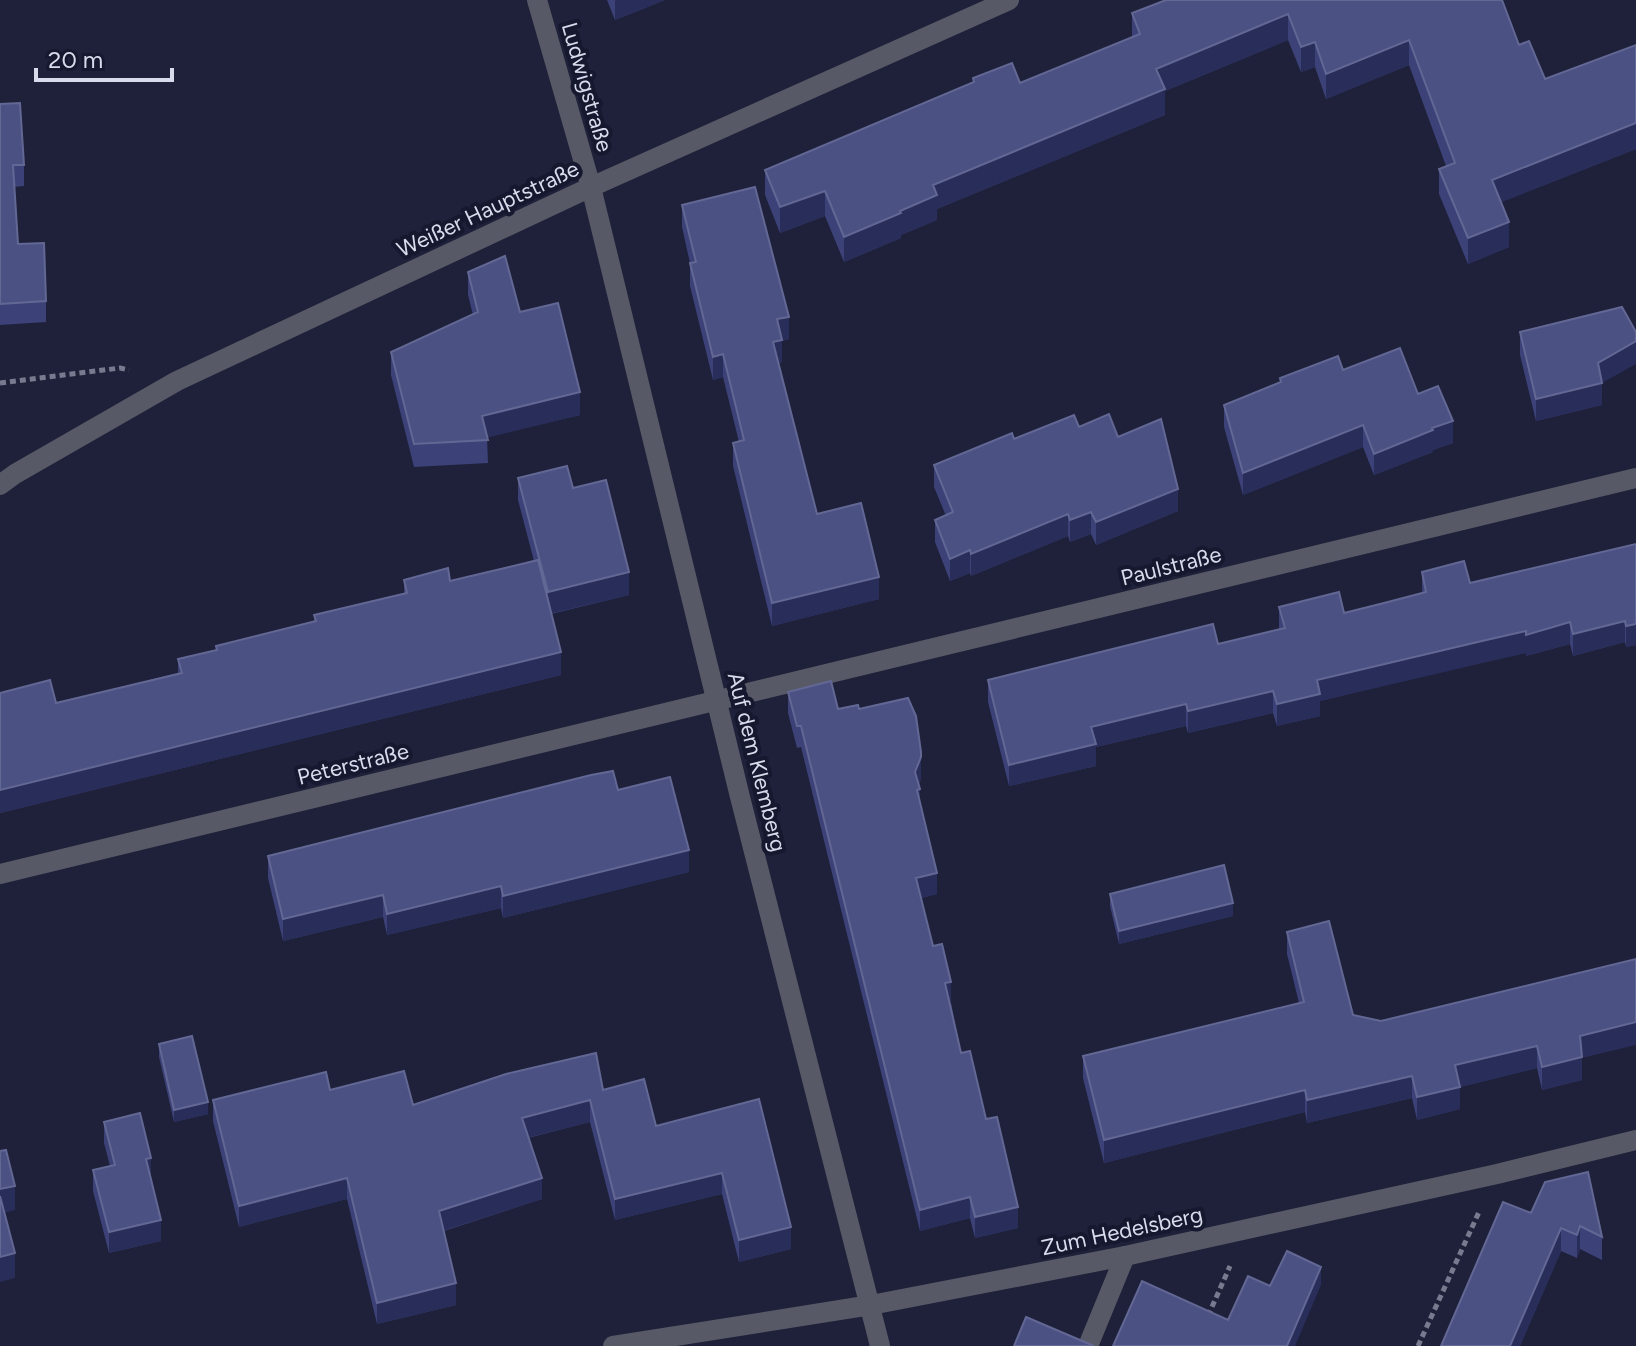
<svg xmlns="http://www.w3.org/2000/svg" width="1636" height="1346" font-family="Figtree,sans-serif">
<rect width="100%" height="100%" fill="#1e2139"/>
<g fill="none" stroke-linecap="round" stroke-linejoin="round">
<path stroke="#787b8f" stroke-width="5" stroke-dasharray="6 4" stroke-linecap="butt" d="M0 383 120 368 129 370
M1208 1316 1230 1266
M1418 1346 1479 1212"/>
<path stroke="#575966" stroke-width="20" d="M1088 1346 1125 1256"/>
<path stroke="#575966" stroke-width="20" d="M537 0 591 187
M0 874 1636 478
M613 1346 871 1305 1125 1256 1497 1174 1636 1140"/>
<path stroke="#575966" stroke-width="20" d="M591 187 740 797 880 1346
M0 485 15 474 177 381 591 187 1009 0"/>
</g>
<path fill="#3c4178" d="M607 0H665L615 20Z
M1166 0 1519 45 1545 79 1636 45V149L1501 202 1509 247 1468 264 1439 194V169L1446 166 1409 65 1326 99 1315 67 1301 72 1288 40 1165 91V115L937 209V220L901 235V238L844 262 825 216 780 233 765 195V170L973 83V78L1020 83 1132 37V13Z
M0 104 24 165V186L14 187 18 244 46 301V322L0 325Z
M682 205 789 339 782 341V362L779 363 817 514 879 599 772 626 733 466V443L739 442 723 377 713 380 690 286V263L682 227Z
M468 272 520 312 580 415 487 437 488 463 414 467 391 375V352L473 315 468 295Z
M1520 332 1602 383V405L1536 421 1520 355Z
M1343 370 1418 394 1453 443 1433 450V452L1374 475 1363 447 1243 495 1224 427V405L1280 382V378Z
M1079 427 1118 437 1178 511 1096 545 1091 534 1070 542 1068 536 971 576 970 573 950 581 935 542V520L946 516 934 487V465L1014 439Z
M518 478 573 488 629 595 551 614 561 675 0 813 56 703 178 673V659L216 650V646L314 621V615L404 593V580L450 581 534 561 518 500Z
M1636 544V645L1626 647 1625 642 1573 656 1570 644 1526 656V653L1482 662 1320 701V716L1277 726 1273 713 1188 733 1186 726 1096 747V766L1009 786 988 702V680L1218 644 1279 629V607L1344 613 1422 594V572L1470 583Z
M788 692 838 709H859L921 778 919 785 920 801 937 894 921 898 933 946 951 1003 961 1053 986 1119 1018 1228 975 1238 970 1218 920 1231 801 747 797 748 788 713Z
M618 790 689 872 503 918 501 908 387 935 383 917 283 941 268 878V856Z
M1110 894 1233 916 1119 944 1110 906Z
M1287 932 1353 1015 1381 1021 1636 959 1582 1058V1080L1542 1090 1537 1068 1460 1087V1109L1417 1120 1412 1098 1307 1123 1305 1112 1104 1163 1083 1078V1056L1299 1003 1287 954Z
M159 1044 208 1114 174 1122 159 1057Z
M330 1090 413 1105 603 1090 656 1126 759 1099 791 1249 739 1262 722 1194 615 1220 590 1122 528 1138 542 1199 444 1231 456 1305 377 1324 347 1199 239 1227 213 1121V1100Z
M104 1122 151 1178 161 1241 109 1253 93 1191V1170L110 1166 104 1143Z
M1545 1182 1602 1237V1260L1580 1249 1577 1258 1561 1251 1520 1346H1441L1531 1213Z"/>
<path fill="#292d59" d="M615 0H665L615 20Z
M1288 14V40L1165 91V115L937 209V220L901 235V238L844 262V237L900 211 933 185 1156 69Z
M1409 40V65L1326 99V74Z
M1315 42V67L1301 72V47Z
M1636 123V149L1492 206V180Z
M825 191V216L780 233V207Z
M1509 222V247L1468 264V238Z
M789 317V339L782 341V362L773 365V342L777 319Z
M1636 341V364L1602 383V405L1536 421V399Z
M723 354V377L713 380V357Z
M580 392V415L482 439V416Z
M1453 421V443L1433 450V452L1374 475V454L1432 428Z
M1363 425V447L1243 495V473Z
M1178 489V511L1096 545V522Z
M1091 512V534L1070 542V520Z
M1068 514V536L971 576V554Z
M970 550V573L950 581V559Z
M629 572V595L548 614V592Z
M879 577V599L772 626V603Z
M1625 621V642L1573 656V634Z
M1570 622V644L1526 656V635Z
M1636 624V645L1626 647V626Z
M1526 631V653L1320 701V716L1277 726V704L1317 680Z
M561 652V675L0 813V790Z
M1273 691V713L1188 733V711Z
M1186 704V726L1096 747V766L1009 786V765L1091 727Z
M921 757V778L917 790 920 789V810L917 811 915 772Z
M689 850V872L503 918V896Z
M937 873V894L916 899V878Z
M501 886V908L387 935V914Z
M383 895V917L283 941V919Z
M1233 903V916L1119 944V931Z
M951 982V1003L945 1004V983Z
M1636 1022V1045L1582 1058V1080L1542 1090V1067L1580 1036Z
M1537 1046V1068L1460 1087V1109L1417 1120V1097L1455 1065Z
M1412 1076V1098L1307 1123V1100Z
M1305 1090V1112L1104 1163V1140Z
M590 1100V1122L522 1139V1118Z
M208 1102V1114L174 1122V1110Z
M151 1158V1178L146 1159Z
M722 1173V1194L615 1220V1199Z
M347 1178V1199L239 1227V1206Z
M542 1178V1199L439 1232V1211Z
M15 1186V1210L0 1214V1189Z
M970 1197V1218L920 1231V1210Z
M1018 1207V1228L975 1238V1217Z
M161 1220V1241L109 1253V1232Z
M1580 1226V1249L1577 1258V1235Z
M791 1227V1249L739 1262V1240Z
M1561 1228V1251L1520 1346H1510Z
M15 1253V1278L0 1282V1257Z
M1321 1267V1285L1295 1346H1287Z
M456 1283V1305L377 1324V1303Z"/>
<path fill="#4c5184" stroke="#626794" stroke-width="2" d="M1166 0H1502L1519 45 1529 41 1545 79 1636 45V123L1492 180 1509 222 1468 238 1439 169 1455 163 1409 40 1326 74 1315 42 1301 47 1288 14 1156 69 1165 89 933 185 937 195 900 211 901 213 844 237 825 191 780 207 765 170 974 82 973 78 1012 63 1020 83 1140 34 1132 13Z
M20 103 24 165H13L18 244 44 243 46 301 0 304V104Z
M755 187 789 317 777 319 782 340 773 342 817 514 861 503 879 577 772 603 733 443 744 440 723 354 713 357 690 263 696 262 682 205Z
M505 256 520 312 558 303 580 392 482 416 488 440 414 444 391 352 478 312 468 272Z
M1622 307 1636 332V341L1598 363 1602 383 1536 399 1520 332Z
M1400 348 1418 394 1438 386 1453 421 1432 428 1433 430 1374 454 1363 425 1243 473 1224 405 1281 382 1280 378 1338 356 1343 370Z
M1109 414 1118 437 1161 419 1178 489 1096 522 1091 512 1070 520 1068 514 971 554 970 550 950 559 935 520 953 512 934 465 1012 433 1014 439 1074 415 1079 427Z
M567 466 573 488 606 480 629 572 548 592 518 478Z
M1636 544V624L1626 626 1625 621 1573 634 1570 622 1526 635V631L1482 641 1317 680 1320 694 1277 704 1273 691 1188 711 1186 704 1091 727 1096 744 1009 765 988 680 1213 624 1218 644 1285 628 1279 607 1339 592 1344 613 1384 603 1426 592 1422 572 1464 561 1470 583Z
M538 560 561 652 0 790V693L50 680 56 703 182 673 178 659 217 650 216 646 316 621 314 615 407 593 404 580 448 568 450 581Z
M831 681 838 709 858 705 859 709 908 698 916 716 921 752V757L915 772 920 789 917 790 937 873 916 878 933 946 942 944 951 982 945 983 961 1053 970 1051 986 1119 997 1117 1018 1207 975 1217 970 1197 920 1210 801 726H797L788 692Z
M613 771 618 790 670 777 689 850 503 896 501 886 387 914 383 895 283 919 268 856 591 775Z
M1224 865 1233 903 1119 931 1110 894Z
M1329 921 1353 1015 1381 1021 1636 959V1022L1580 1036 1582 1057 1542 1067 1537 1046 1455 1065 1460 1087 1417 1097 1412 1076 1307 1100 1305 1090 1104 1140 1083 1056 1304 1002 1287 932Z
M192 1036 208 1102 174 1110 159 1044Z
M596 1053 603 1090 644 1079 656 1126 759 1099 791 1227 739 1240 722 1173 615 1199 590 1100 522 1118 542 1178 439 1211 456 1283 377 1303 347 1178 239 1206 213 1100 326 1072 330 1090 404 1071 413 1105 506 1074Z
M140 1113 151 1158 146 1159 161 1220 109 1232 93 1170 115 1165 104 1122Z
M6 1150 15 1186 0 1189V1151Z
M1588 1172 1602 1237 1580 1226 1577 1235 1561 1228 1510 1346H1441L1503 1202 1531 1213 1545 1182Z
M0 1196 15 1253 0 1257Z
M1287 1251 1321 1267 1287 1346H1113L1142 1281 1228 1320 1248 1276 1270 1286Z
M1026 1317 1094 1346H1014Z"/>
<g text-anchor="middle" dominant-baseline="central" stroke-width="8" stroke-linejoin="round" paint-order="stroke">
<g font-size="22" fill="#d7dbeb" stroke="#15182e">
<text transform="translate(587 87) rotate(74)">Ludwigstraße</text>
<text transform="translate(488 209) rotate(-25)">Weißer Hauptstraße</text>
<text transform="translate(1171 566) rotate(-14)">Paulstraße</text>
<text transform="translate(757 762) rotate(76)">Auf dem Klemberg</text>
<text transform="translate(353 764) rotate(-14)">Peterstraße</text>
<text transform="translate(1122 1231) rotate(-12)">Zum Hedelsberg</text>
</g>
</g>
<path d="M36 68v12h136v-12" fill="none" stroke="#d7dbeb" stroke-width="4"/>
<text x="48" y="68" font-size="24" fill="#d7dbeb" stroke="#15182e" stroke-width="6" paint-order="stroke">20 m</text>
</svg>
